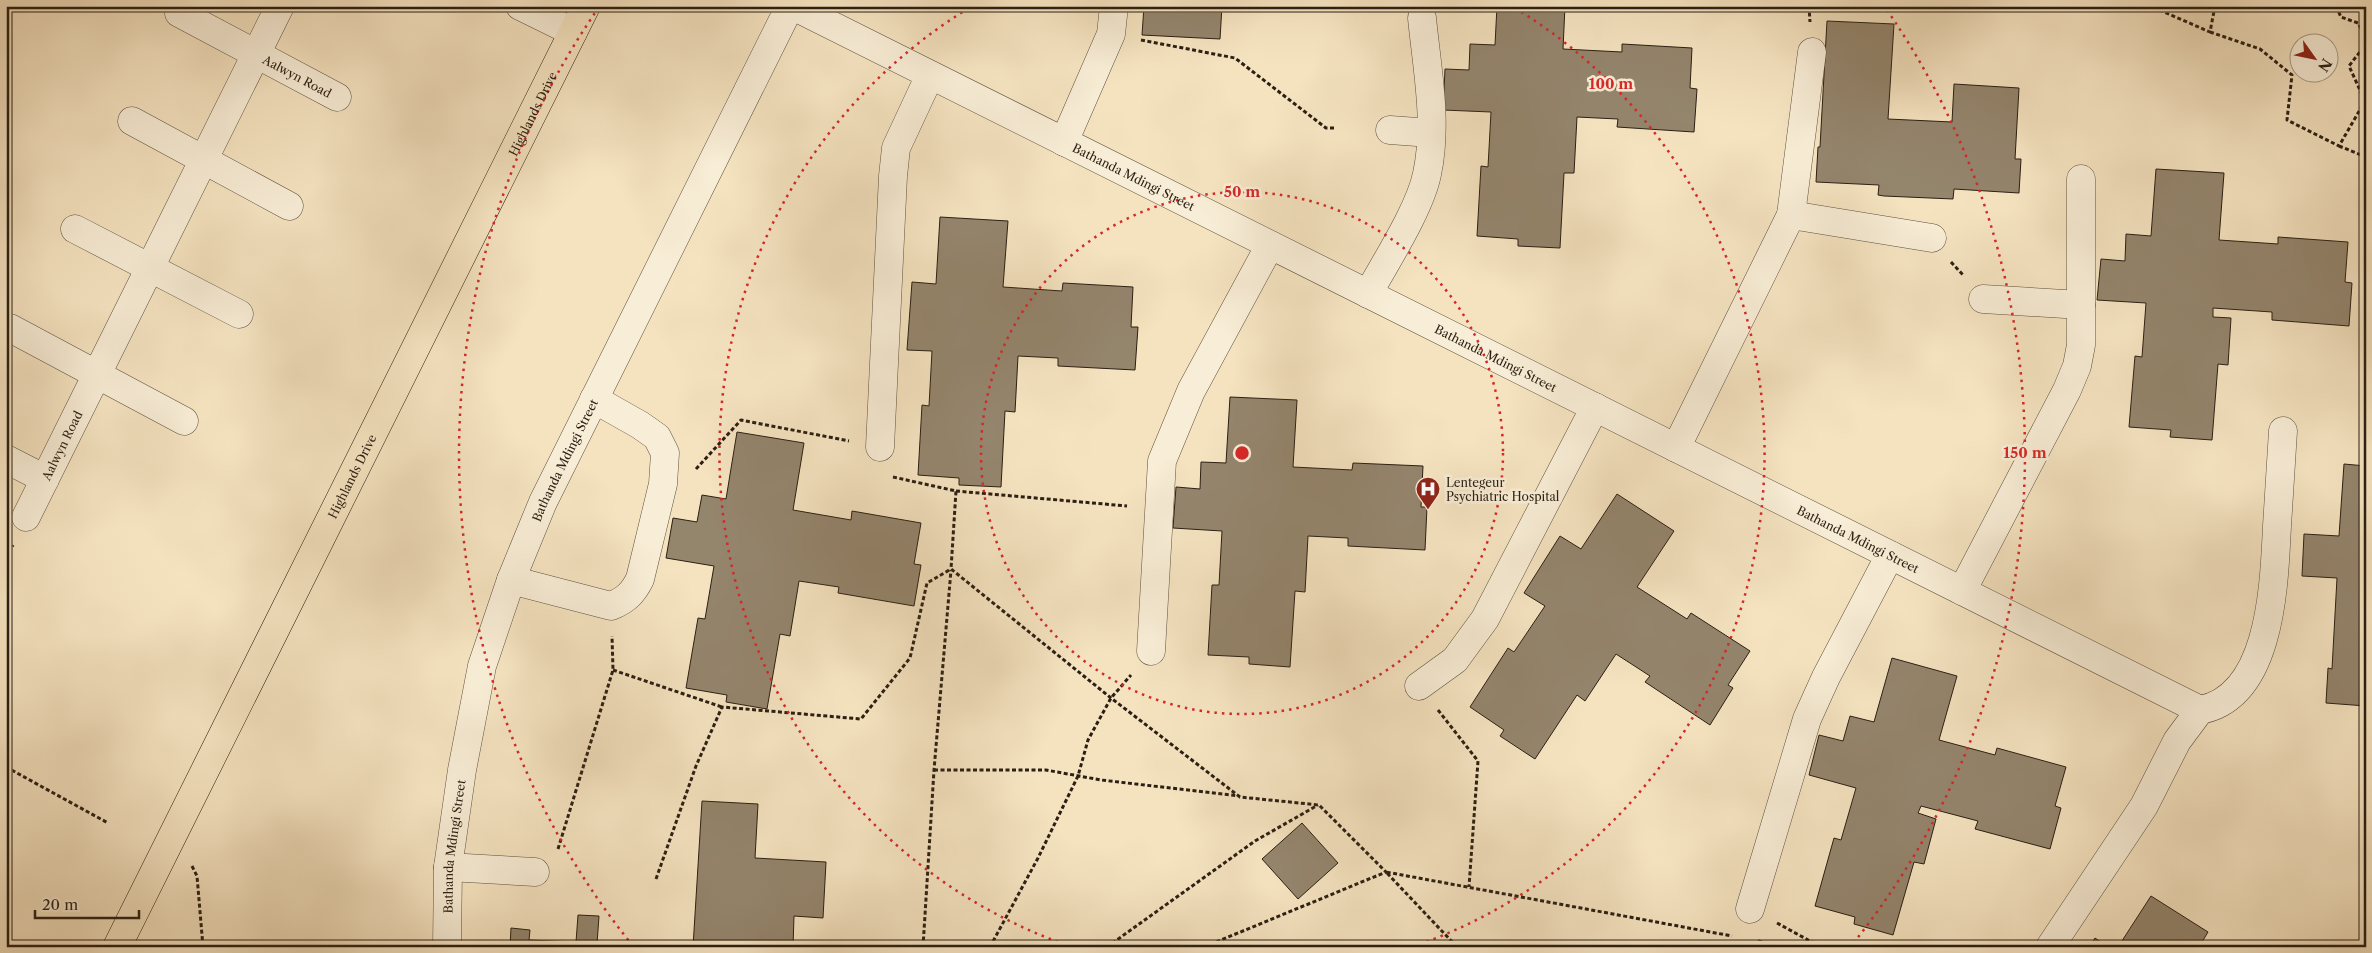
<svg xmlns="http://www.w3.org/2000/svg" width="2372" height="953" font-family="'Libre Caslon Text',serif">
<rect width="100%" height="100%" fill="#f5e3c0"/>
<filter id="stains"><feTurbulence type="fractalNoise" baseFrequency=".004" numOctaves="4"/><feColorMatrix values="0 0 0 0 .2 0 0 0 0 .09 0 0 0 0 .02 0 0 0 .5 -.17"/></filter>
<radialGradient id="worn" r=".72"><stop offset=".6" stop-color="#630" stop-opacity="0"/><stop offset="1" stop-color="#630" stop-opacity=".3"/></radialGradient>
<path fill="#94856d" stroke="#2b1f13" d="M1144 6H1222L1220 39 1142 35Z
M1497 6H1565L1563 49 1622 52V44L1692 48 1690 88 1697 89 1694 132 1617 127 1618 119 1577 117 1574 173H1564L1560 248 1518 246V239L1477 236 1481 166 1488 167 1491 112 1443 110 1445 69 1469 70 1470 44 1495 45Z
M1827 21 1894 24 1888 119 1952 122 1954 84 2019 88 2015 159H2021L2019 193 1954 189 1953 199 1884 196 1878 195 1879 185 1816 182 1818 147H1820Z
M2156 169 2224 173 2219 240 2278 244V237L2348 242 2345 282 2352 283 2349 326 2272 320V312L2213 308V317L2231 318 2228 365 2218 364 2212 440 2170 437 2171 430 2129 427 2135 356 2142 357 2146 303 2097 300 2101 259 2125 261 2126 234 2151 236Z
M940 217 1008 221 1003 287 1062 291 1063 283 1133 287 1131 327H1138L1135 370 1058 366V358L1018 356 1015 412 1005 411 1001 487 959 485V478L918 475 922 405 929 406 932 351 907 350 912 282 936 284Z
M1230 397 1297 400 1293 467 1352 470 1353 463 1423 466 1421 507H1427L1425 550 1348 546V538L1308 536 1305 592 1295 591 1290 667 1249 664V657L1208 655 1212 585H1219L1222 531 1173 528 1176 487 1200 489 1201 462 1226 463Z
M737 432 804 443 793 510 851 520 852 511 921 523 914 564 921 565 914 606 838 593 839 587 799 581 790 636 780 634 767 709 726 702 727 695 686 688 698 618 705 619 714 566 666 558 673 518 697 522 702 495 726 499Z
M2344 464 2366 466V706L2326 703 2328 668 2332 669 2337 578 2302 576 2304 534 2339 536Z
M1617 494 1674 531 1637 587 1687 619 1691 613 1750 651 1728 685 1733 688 1710 725 1645 682 1650 676 1616 654 1585 701 1577 695 1535 759 1500 736 1504 730 1470 707 1508 648 1514 652 1545 606 1524 593 1560 536 1581 549Z
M1892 658 1957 676 1939 740 1995 755 1997 748 2066 767 2055 806 2061 808 2050 849 1975 829 1978 821 1921 806 1918 813 1936 819 1924 864 1914 862 1893 935 1854 924 1855 917 1815 906 1834 838 1841 840 1856 788 1809 775 1819 735 1843 741 1850 716 1874 722Z
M702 801 758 804 755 858 826 862 823 918 794 916 793 947H693Z
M1302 823 1338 863 1298 899 1262 859Z
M2151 896 2208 932 2199 947H2118Z
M578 915 599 916 597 944 648 947H510L511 928 530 930 529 940 576 942Z
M2095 938 2108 947H2089Z
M669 943 688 944V947H668Z"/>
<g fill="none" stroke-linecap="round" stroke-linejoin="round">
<defs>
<g id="minor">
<path d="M520 6 573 32"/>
<path id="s1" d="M793 6 2200 710"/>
<path id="s2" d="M179 13 337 97"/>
<path d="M132 121 289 206"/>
<path d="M1390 130 1431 133"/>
<path d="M1064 142 1111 34 1114 6"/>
<path d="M1791 215 1812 52"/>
<path d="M75 229 239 314"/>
<path d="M1368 294C1386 261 1420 209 1427 174 1438 123 1427 69 1422 18"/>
<path d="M1983 299 2081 305"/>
<path d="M10 328 184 421"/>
<path d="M880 447 893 176 896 148 930 75"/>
<path d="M1676 448 1791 215 1932 238"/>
<path d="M6 459 45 479"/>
<path id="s3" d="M26 517 280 6"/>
<path d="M511 580 611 606C626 600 633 593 640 579L663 484 665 453 657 437 640 425 594 399"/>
<path d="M1962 591 2067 390 2077 366 2081 345V179"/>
<path d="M1151 651 1162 461 1191 391 1270 245"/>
<path d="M1419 686 1455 660 1485 619 1595 407"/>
<path d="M448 867 535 872"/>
<path d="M1750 909 1807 719 1826 677 1890 555"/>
<path id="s4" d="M447 947 448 867 462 770 482 666 511 580 543 502 790 6"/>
<path d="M2050 947 2144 806 2177 741 2200 710C2272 697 2274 583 2277 526 2279 495 2281 463 2283 431"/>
</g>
<g id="major">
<path id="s5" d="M117 947 586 6"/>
</g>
</defs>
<use href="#minor" stroke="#5e503e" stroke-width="29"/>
<use href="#major" stroke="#2b1f13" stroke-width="29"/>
<path stroke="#2b1f13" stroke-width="3" stroke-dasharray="4 2.5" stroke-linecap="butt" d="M1701 6H1740
M1809 6 1810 22
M2134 6 2155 8 2210 32 2215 6
M2336 6 2341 17 2358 23 2366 38
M2210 32 2260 49 2292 75 2287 120 2339 146 2365 101
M1141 40 1235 58 1326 128H1336
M2365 101 2349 66 2366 44
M2339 146 2366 157
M1951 262 1964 276
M696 469 741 420 849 441
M893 477 956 491 951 569 1111 698 1240 797 1319 805 1386 872 1204 947
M956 491 1127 506
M6 558 13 545
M613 670 722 707
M1438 710 1478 761 1469 887
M6 767 108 823
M934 770H1046L1101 780 1239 796
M558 849 613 670 612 636
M192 866 197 876 203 947
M656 879 696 766 722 707 861 719 910 658 927 583 951 569
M1777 923 1821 947
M1758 941 1791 947
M923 947 934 770 951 570
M990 947 1038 858 1078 776 1088 740 1111 698 1131 675
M1107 947 1255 841 1318 805
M1457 947 1386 872 1732 936"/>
<use href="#minor" stroke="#f8edd6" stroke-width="28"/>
<use href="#major" stroke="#f5e3c0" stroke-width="28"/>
</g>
<g fill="none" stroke="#d62828" stroke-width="2.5" stroke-dasharray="2.5 5">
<circle cx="1242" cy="453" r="261"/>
<path d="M1072 947A522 522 0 0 1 969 8M1515 8A522 522 0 0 1 1412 947"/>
<path d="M633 946A783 783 0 0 1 597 10M1887 10A783 783 0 0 1 1851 946"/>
</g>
<defs>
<symbol id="hospital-pin" viewBox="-11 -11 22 30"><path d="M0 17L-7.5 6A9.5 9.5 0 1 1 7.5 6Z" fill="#8f2418" stroke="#f8edd6"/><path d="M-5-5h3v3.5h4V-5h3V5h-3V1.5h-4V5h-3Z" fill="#fff"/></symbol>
</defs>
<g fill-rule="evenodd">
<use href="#hospital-pin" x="1414" y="475" width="28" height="38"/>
</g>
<g text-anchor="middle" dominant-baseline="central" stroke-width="5" stroke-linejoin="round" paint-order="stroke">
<g font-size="12" fill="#2b1f13" stroke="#f8edd6">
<text stroke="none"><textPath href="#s2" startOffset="134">Aalwyn Road</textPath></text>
<text stroke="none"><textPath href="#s5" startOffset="931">Highlands Drive</textPath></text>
<text stroke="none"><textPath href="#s1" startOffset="381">Bathanda Mdingi Street</textPath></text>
<text stroke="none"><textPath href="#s1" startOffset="786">Bathanda Mdingi Street</textPath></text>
<text stroke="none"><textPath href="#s3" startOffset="80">Aalwyn Road</textPath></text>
<text stroke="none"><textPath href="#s4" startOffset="506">Bathanda Mdingi Street</textPath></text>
<text stroke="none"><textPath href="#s5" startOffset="526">Highlands Drive</textPath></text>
<text stroke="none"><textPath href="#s1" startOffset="1191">Bathanda Mdingi Street</textPath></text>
<text stroke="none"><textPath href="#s4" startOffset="101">Bathanda Mdingi Street</textPath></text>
</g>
<g font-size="12" fill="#2b1f13" stroke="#f8edd6" text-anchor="start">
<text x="1446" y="482">Lentegeur<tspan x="1446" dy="14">Psychiatric Hospital</tspan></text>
</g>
</g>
<circle cx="1242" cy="453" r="8" fill="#d62828" stroke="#f8edd6" stroke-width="2.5"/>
<g font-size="15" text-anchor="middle" font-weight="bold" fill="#d62828" stroke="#f8edd6" stroke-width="5" stroke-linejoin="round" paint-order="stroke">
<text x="1611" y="89">100 m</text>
<text x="1242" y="197">50 m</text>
<text x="2025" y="458">150 m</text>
</g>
<rect width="2372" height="953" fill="none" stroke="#f5e3c0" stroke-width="25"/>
<rect x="8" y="8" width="2357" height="938" fill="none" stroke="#2b1f13" stroke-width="2.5"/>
<rect x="12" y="12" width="2347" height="928" fill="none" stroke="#2b1f13"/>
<g transform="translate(2314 58) rotate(123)"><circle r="24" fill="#f8edd6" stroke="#a69b88"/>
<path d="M0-4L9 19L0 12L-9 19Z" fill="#8f2418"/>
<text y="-8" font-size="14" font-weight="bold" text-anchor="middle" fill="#2b1f13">N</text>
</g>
<path d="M35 910v8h104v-8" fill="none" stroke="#2b1f13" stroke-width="2.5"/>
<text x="42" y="910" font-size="15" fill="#2b1f13" stroke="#f8edd6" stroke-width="4" paint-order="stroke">20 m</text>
<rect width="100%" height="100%" filter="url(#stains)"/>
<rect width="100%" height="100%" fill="url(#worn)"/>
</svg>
